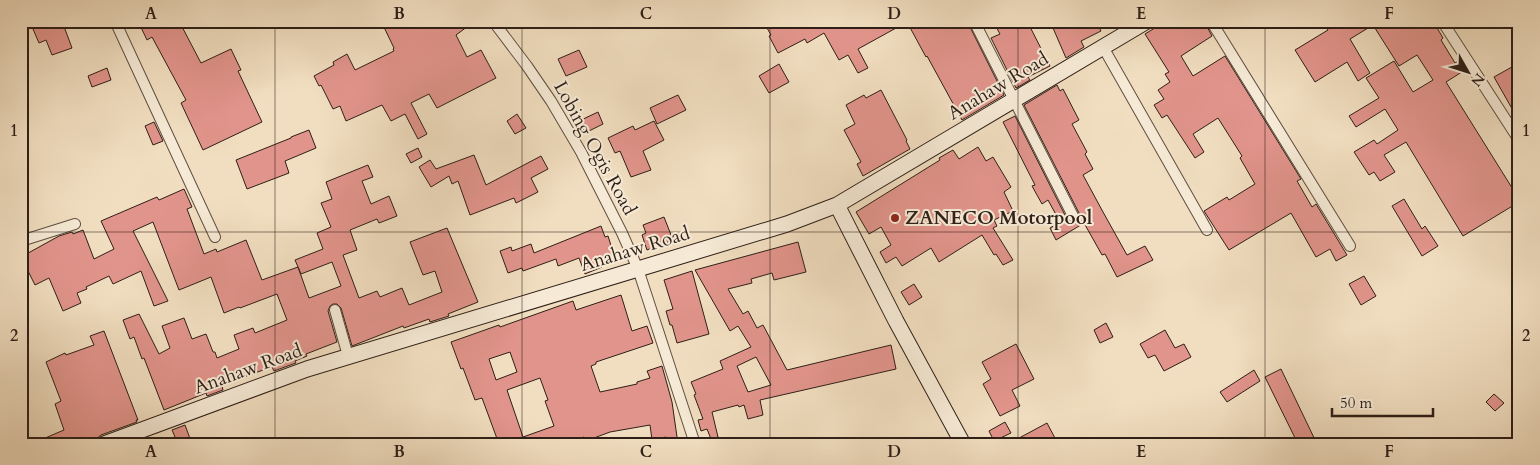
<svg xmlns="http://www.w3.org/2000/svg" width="1540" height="465" font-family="Cardo,serif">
<rect width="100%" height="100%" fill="#f1dec0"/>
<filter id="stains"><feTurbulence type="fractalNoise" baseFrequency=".004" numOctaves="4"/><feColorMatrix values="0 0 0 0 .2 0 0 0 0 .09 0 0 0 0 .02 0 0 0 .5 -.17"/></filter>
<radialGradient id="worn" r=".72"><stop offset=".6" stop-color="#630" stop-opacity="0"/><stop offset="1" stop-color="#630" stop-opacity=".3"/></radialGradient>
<path fill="#e1948b" stroke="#2e1f17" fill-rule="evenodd" d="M53 21H62L72 48 52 55 46 40 39 43 33 29Z
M138 21H179L201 63 231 49 241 70 238 71 262 122 203 150 181 103 186 100 152 37 147 40Z
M381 21H475L456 35 467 57 481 50 496 78 437 108 429 94 411 103 427 134 418 139 405 114 391 121 382 105 346 121 340 106 333 109 321 85 319 86 314 76 334 65 333 62 347 54 355 70 394 51 393 49 394 48Z
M763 21H967L1004 95 962 120 927 56 926 57 907 22 858 49 868 68 858 73 848 55 839 60 824 33 807 43 805 39 778 53 769 36 771 35Z
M993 21H1027L1050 66 1028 77 1030 80 1016 88 991 38 1000 34Z
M1067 21H1096L1101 31 1081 41 1084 47 1066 58 1053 28Z
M1166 21H1204L1212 36 1181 56 1193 76 1225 56 1301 179 1297 181 1312 207 1316 204 1347 255 1336 261 1330 249 1316 257 1291 213 1229 250 1204 211 1227 197 1229 200 1255 184 1240 158 1242 156 1218 118 1193 134 1204 152 1195 158 1167 115 1162 118 1154 105 1164 99 1158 90 1170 82 1165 74 1169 72 1145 34Z
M1322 21H1433L1443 38 1441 40 1455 63 1459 61 1465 70 1446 82 1519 199V202L1463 236 1406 142 1384 155 1395 172 1380 181 1374 172 1369 175 1354 152 1374 140 1377 144 1398 130 1385 109 1356 127 1349 116 1379 98 1366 78 1394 61 1413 92 1433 80 1417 55 1399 66 1373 25 1350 39 1370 73 1358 81 1347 62 1315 82 1295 50 1328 30Z
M579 50 587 67 566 76 558 59Z
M1519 63V121L1494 77Z
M779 64 789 82 769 93 759 76Z
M107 68 111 80 92 87 88 76Z
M1057 85 1060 91 1063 89 1079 120 1072 124 1087 152 1085 154 1093 169 1083 175 1103 212 1127 255 1145 246 1153 260 1117 277 1105 254 1102 255 1084 223 1056 240 1050 228 1060 222 1048 200 1042 204 1032 186 1035 185 1003 122 1015 116 1067 219 1072 223 1077 222 1080 217 1079 213 1024 105Z
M881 90 907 140 906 141 910 149 863 176 857 164 861 162 844 130 855 124 846 105 864 95 866 98Z
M678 95 686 110 657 124 650 108Z
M598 112 603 124 585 133 579 121Z
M517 114 526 128 515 134 507 121Z
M654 121 664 140 643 151 651 170 631 177 620 151 615 153 608 138 633 126 635 130Z
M154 122 163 141 153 145 145 126Z
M309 130 316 148 285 161 289 173 247 189 236 160 291 138V137Z
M978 147 986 161 993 157 1011 187 1004 192 1013 211 994 220 997 226 993 228 1013 260 1003 265 996 254 994 255 982 235 939 262 931 248 902 266 896 257 886 263 880 252 891 245 881 227 869 234 856 212 940 160 939 158 953 150 959 159Z
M418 148 422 157 411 163 406 154Z
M474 155 486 185 541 156 548 169 531 178 538 192 516 203 514 198 470 215 458 181 452 184 449 176 431 187 419 167 430 160 436 169Z
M368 165 373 177 362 181 371 204 389 196 397 216 379 223 377 219 350 230 357 250 343 255 359 298 377 291 380 297 402 288 409 305 442 292 435 271 423 275 410 242 447 228 478 302 448 314 449 316 430 322 429 319 404 328 403 326 352 346 341 308 337 304H333L330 306 328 311 337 342 306 354 307 356 295 361 296 363 274 371 272 367 249 375 222 386 223 390 207 396 206 393 164 410 144 358 142 359 134 337 130 339 123 320 139 314 159 354 170 348 162 326 184 318 192 339 206 334 213 352H215L217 358 239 349 234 335 253 328 255 333 287 320 277 294 240 308 239 307 224 313 211 277 179 290 153 222 133 231 168 301 154 306 141 271 113 284 109 276 86 287 87 289 77 293 81 303 63 311 49 278 35 285 21 257 59 236 72 232 73 234 83 230 94 259 114 249 101 221 157 197 159 200 184 189 192 207 187 209 204 254 216 249 217 252 246 240 262 280 298 267 309 298 341 286 332 262 301 274 295 260 323 249 317 233 331 227 321 203 332 199 326 182Z
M1404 199 1422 229 1425 226 1438 246 1422 256 1392 206Z
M664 217 673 240 647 250 642 235 646 233 643 225Z
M601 226 605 237 608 236 614 255 600 261 602 267 585 274 579 258 558 266 556 259 523 271 522 268 508 273 500 251 511 247 512 251 531 244 534 253Z
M798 242 806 272 774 280 772 273 751 279 752 283 728 289 743 314 748 311 757 328 763 325 787 370 891 345 896 369 760 400 763 415 748 419 744 405 739 407 738 405 712 412 718 437 711 439 707 429 701 431 698 420 703 419 694 395 696 394 691 382 723 369 720 361 751 347 738 326 730 331 695 270ZM756 357 771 385 748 392 737 366Z
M692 271 709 334 677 343 672 325H670L666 311 673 309 664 280Z
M1364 276 1376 296 1361 305 1349 284Z
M914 284 922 297 909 305 901 292Z
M621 295 632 331 647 326 653 343 596 362V364L591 366 600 392 637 384V382L650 378 647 371 662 366 672 402 678 444H668L666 437 652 440 650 425 610 432 586 441 584 437 565 444H499L482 398 475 400 463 368 461 369 451 342 499 325 500 327 573 301 576 310ZM510 352 517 372 496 380 489 359ZM540 378 548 400 545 401 554 426 523 437 507 390Z
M1106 323 1113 337 1100 343 1094 330Z
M1165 330 1175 348 1184 344 1191 357 1164 371 1155 355 1148 358 1140 344Z
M104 331 138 420H136L137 422 101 435 96 439 88 442 87 439 74 444H31L64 430 55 404 61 401 46 362 65 353 66 355 94 345 90 336Z
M1016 344 1034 379 1012 390 1020 406 1000 416 983 384 991 379 982 362Z
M1281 369 1317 444H1298L1265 377Z
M1254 370 1260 381 1227 402 1220 392Z
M1494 394 1504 403 1495 411 1486 402Z
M1005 422 1011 433 994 441 989 431Z
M1047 423 1056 440 1050 444H1008Z
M185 425 192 444H178L172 430Z"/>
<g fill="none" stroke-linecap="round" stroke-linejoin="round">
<defs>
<path id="street" d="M115 21 215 237
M493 21 527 66 551 101 581 152 622 233 638 269 695 444
M974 21 1073 216
M1211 21 1350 246
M1442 21 1519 140
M1103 47 1207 230
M21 241 75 224
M335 310 348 356"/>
<path id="secondary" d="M837 205 896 321 963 444
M104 444 307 369 787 224 837 205 1147 21"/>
</defs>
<use href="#street" stroke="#5f4f41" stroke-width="12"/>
<use href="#secondary" stroke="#2e1f17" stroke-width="17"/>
<use href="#street" stroke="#f6ead6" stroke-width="10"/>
<use href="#secondary" stroke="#f6ead6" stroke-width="15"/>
</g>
<path fill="none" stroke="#2e1f17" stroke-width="1" stroke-opacity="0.55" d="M275 21V444M522 21V444M770 21V444M1018 21V444M1265 21V444M21 232H1519"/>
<circle fill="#8f2418" stroke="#f6ead6" stroke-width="2" cx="895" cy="218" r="5"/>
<g text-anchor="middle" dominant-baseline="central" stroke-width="4" stroke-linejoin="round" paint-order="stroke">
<g font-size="19" fill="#2e1f17" stroke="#f6ead6">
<text transform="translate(998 86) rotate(-31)">Anahaw Road</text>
<text transform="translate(595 148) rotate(61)">Lobing Ogis Road</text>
<text transform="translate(635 249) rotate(-17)">Anahaw Road</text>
<text transform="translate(248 369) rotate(-20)">Anahaw Road</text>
</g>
<g font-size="19" font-weight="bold" fill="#2e1f17" stroke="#f6ead6" text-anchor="start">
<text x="905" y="218">ZANECO Motorpool</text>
</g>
</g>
<rect width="1540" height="465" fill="none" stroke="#f1dec0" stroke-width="55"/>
<g transform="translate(1468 72) rotate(129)" stroke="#f6ead6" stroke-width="4" paint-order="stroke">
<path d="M0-4L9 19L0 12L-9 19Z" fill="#2e1f17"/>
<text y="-8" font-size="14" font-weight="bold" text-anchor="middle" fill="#2e1f17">N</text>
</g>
<path d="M1332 408v8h101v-8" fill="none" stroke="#2e1f17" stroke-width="2.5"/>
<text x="1340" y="408" font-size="15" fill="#2e1f17" stroke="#f6ead6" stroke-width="4" paint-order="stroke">50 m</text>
<rect x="28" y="28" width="1484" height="410" fill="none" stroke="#2e1f17" stroke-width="2"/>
<g font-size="16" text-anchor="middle" font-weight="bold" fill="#2e1f17">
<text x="151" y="19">A</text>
<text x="399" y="19">B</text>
<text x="646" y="19">C</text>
<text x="894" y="19">D</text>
<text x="1141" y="19">E</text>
<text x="1389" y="19">F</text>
<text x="14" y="136">1</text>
<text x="1526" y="136">1</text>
<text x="14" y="341">2</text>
<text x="1526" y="341">2</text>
<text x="151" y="457">A</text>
<text x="399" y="457">B</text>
<text x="646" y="457">C</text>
<text x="894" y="457">D</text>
<text x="1141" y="457">E</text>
<text x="1389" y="457">F</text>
</g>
<rect width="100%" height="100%" filter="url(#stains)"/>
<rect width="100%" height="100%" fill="url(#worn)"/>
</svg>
